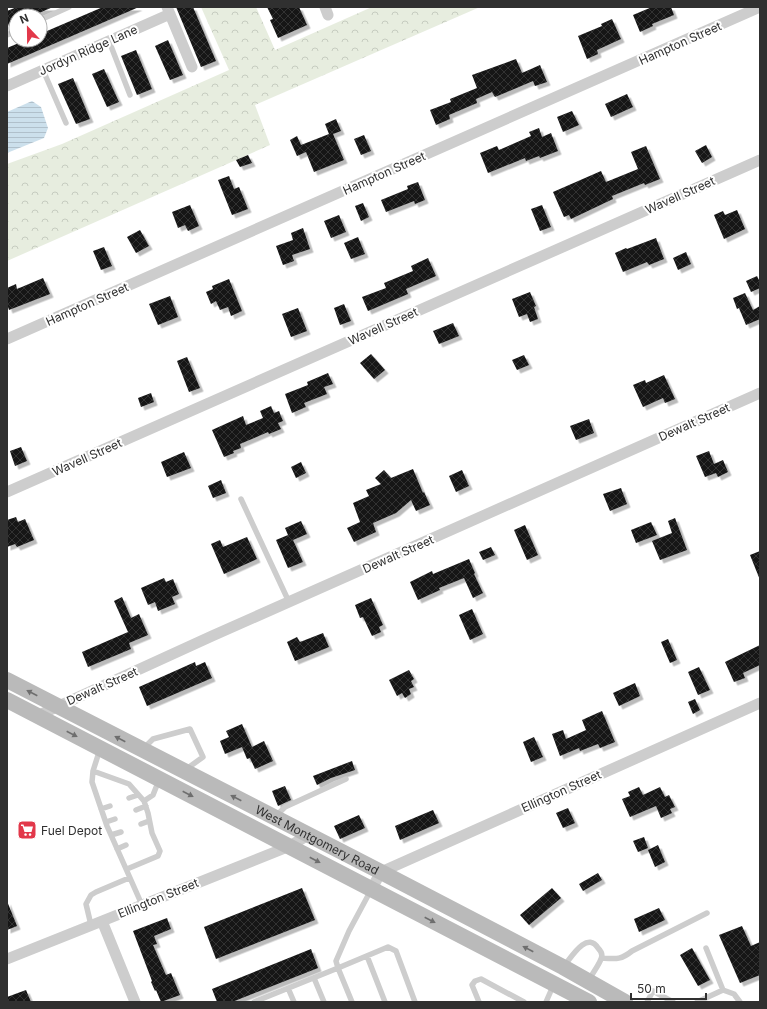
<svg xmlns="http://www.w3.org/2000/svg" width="767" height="1009" font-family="Inter,sans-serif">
<defs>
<pattern id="forest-crowns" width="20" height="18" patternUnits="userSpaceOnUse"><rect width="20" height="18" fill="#e7eddf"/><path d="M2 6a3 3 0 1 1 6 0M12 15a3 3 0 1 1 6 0" fill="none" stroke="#c6ccc0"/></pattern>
<pattern id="water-rules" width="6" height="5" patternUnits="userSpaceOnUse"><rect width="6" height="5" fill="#cce0ec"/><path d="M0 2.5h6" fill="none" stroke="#b0c0cb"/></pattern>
<pattern id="building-cross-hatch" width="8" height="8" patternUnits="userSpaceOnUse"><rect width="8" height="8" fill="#171717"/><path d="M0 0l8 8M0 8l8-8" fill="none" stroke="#303030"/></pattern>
<filter id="shadow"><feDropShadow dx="3.5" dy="3.5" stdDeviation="0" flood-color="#0004"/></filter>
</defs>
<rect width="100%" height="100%" fill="#fff"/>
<path fill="url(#forest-crowns)" d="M201 7H256L275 50 372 7H480L255 105 270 145 7 261V164L62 144 229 70Z"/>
<path fill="url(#water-rules)" d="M32 101 41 107 48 128 44 138 7 153V112Z"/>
<path fill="url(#building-cross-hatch)" filter="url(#shadow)" d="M17 7H53L32 16H16V23L9 26 7 21V11Z
M103 7H139L7 64V48L26 40H40V34Z
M176 7H193L216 61 201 67Z
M267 7H299L307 25 278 38 270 20 273 19Z
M652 7H671L674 15 652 24 653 26 640 32 633 15Z
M612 19 621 39 597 50 598 54 587 59 578 36 602 26 601 24Z
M168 40 183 75 170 80 155 46Z
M136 50 152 89 137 95 121 56Z
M516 59 522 73 540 65 547 82 535 86 533 81 495 97 492 92 476 99 477 103 449 115 450 119 436 125 430 110 451 102 450 99 477 88 472 75Z
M104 69 119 102 107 107 92 74Z
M73 78 90 119 76 124 58 84Z
M627 94 633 107 611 117 605 104Z
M572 111 579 125 563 132 557 117Z
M336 119 341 131 333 134 344 160 314 172 306 152 297 156 290 140 297 136 301 145 329 134 325 124Z
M539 128 542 137 551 133 558 151 540 158 539 156 526 161 525 158 488 173 480 153 497 146 499 150 531 136 529 132Z
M364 135 371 151 361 155 354 139Z
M706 145 712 157 702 163 695 151Z
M646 146 660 179 645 185 644 183 612 196 613 199 571 219 569 215 564 217 553 192 601 171 606 182 638 169 631 152Z
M248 155 252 163 240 167 236 160Z
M229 176 234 189 239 187 248 209 232 215 218 180Z
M418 182 425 200 415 204 414 201 386 212 381 200 408 189 407 186Z
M363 203 369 217 361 221 355 206Z
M190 205 199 226 188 231 185 225 178 228 172 212Z
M542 205 551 227 540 231 531 209Z
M737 210 745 229 724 239 714 215 723 211 725 215Z
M339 215 346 232 331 238 324 221Z
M303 228 310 249 292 255 294 261 283 265 276 246 293 240 291 233Z
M140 230 149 246 136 253 127 237Z
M358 237 365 254 351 259 344 243Z
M656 238 664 259 649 265 647 262 623 272 615 253 626 248 627 249Z
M104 247 112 266 101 270 93 251Z
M686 252 691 264 678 270 673 258Z
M428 258 436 276 406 289 408 294 368 311 362 297 386 288 384 283 413 271 411 266Z
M757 276 760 282V288L751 292 746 281Z
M43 278 50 294 9 310 7 304V288L16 284 17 289Z
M229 279 242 311 231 316 228 307 220 310 216 301 211 304 206 292 213 289 212 286Z
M530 292 536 306 534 307 538 319 530 322 527 314 519 317 512 299Z
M745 293 753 310 760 306V319L746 325 739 308 737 309 733 298Z
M170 296 178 317 158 325 149 304Z
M344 304 351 321 340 325 334 308Z
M298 308 307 331 291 337 282 314Z
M453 323 459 336 439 344 433 331Z
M371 354 385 370 374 379 360 363Z
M524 355 529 365 517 370 512 360Z
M187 357 200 388 189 392 177 361Z
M328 373 333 384 324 387 327 394 304 403 306 407 292 413 285 394 308 385 307 382Z
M664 375 675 399 665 403 663 398 643 407 633 385 645 380 646 383Z
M151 393 154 402 141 407 138 398Z
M271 406 274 413 279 411 283 421 278 423 281 429 269 434 268 432 240 444 241 448 233 451 234 453 224 457 212 430 243 416 246 425 263 418 260 411Z
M589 419 594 433 576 440 570 426Z
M21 447 27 461 15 466 10 451Z
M709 451 714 464 723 460 728 472 718 477 716 473 705 477 696 456Z
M184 452 191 468 167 477 161 462Z
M301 462 306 473 296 478 291 467Z
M413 469 423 493 424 492 430 505 416 511 411 500 396 513 373 523 376 532 354 542 347 528 360 522 353 503 369 496 366 490 381 484 375 478 384 470 391 478Z
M462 470 469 486 456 492 449 476Z
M221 480 226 493 213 498 208 486Z
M621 488 627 504 610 511 603 494Z
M16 517 18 522 25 519 34 540 17 547 15 544 7 547V520Z
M675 518 687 550 660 560 652 541 672 533 668 521Z
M301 521 307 534 293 540 303 562 288 568 276 540 288 535 285 528Z
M651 522 657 535 636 543 631 530Z
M525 525 538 555 527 560 514 530Z
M247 537 257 559 224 574 211 544 220 540 223 547Z
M491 547 495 555 483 560 479 552Z
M760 551V580L750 555Z
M469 559 475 573 474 574 483 593 473 598 464 578 439 588 440 590 418 600 410 582 432 571 433 574Z
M164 578 166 582 173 579 179 594 172 597 175 604 158 611 155 602 148 605 141 588Z
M122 597 131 618 139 614 148 635 129 643 131 649 88 667 82 652 128 632 114 601Z
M371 598 383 625 379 627 381 632 372 636 363 617 360 618 355 605Z
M472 609 483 634 470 640 459 615Z
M323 633 329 647 295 661 287 642 297 637 300 642Z
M668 639 677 660 670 663 661 642Z
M760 645V665L743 673 745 678 734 682 725 662Z
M195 662 196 666 205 662 212 678 147 706 139 687Z
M699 667 710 690 698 695 688 672Z
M409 670 414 679 411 681 414 687 409 689 411 694 405 698 402 693 397 696 389 680Z
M635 683 640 696 619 706 613 693Z
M695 699 700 710 693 714 688 702Z
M602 711 615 742 600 748 598 744 580 751 579 748 560 756 552 734 563 730 566 739 586 730 582 720Z
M242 724 252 747 264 741 273 761 255 769 250 758 247 759 242 747 225 754 220 741 229 737 226 731Z
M534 737 543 757 531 762 523 742Z
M352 761 355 770 331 778 317 785 313 776Z
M285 786 291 800 278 806 272 791Z
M639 787 643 795 660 787 665 797 669 795 675 807 670 809 672 813 661 818 656 806 630 817 622 799 630 796 628 792Z
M568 808 575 823 563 828 556 813Z
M433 810 439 823 400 840 395 826Z
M359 815 365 828 340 839 334 826Z
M644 837 648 848 638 852 633 841Z
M658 845 665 862 655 867 648 850Z
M598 873 602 880 583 891 579 884Z
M302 888 315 920 216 959 204 927Z
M552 888 561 898 529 925 520 915Z
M7 901 17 926 7 930Z
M659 908 665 920 639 932 634 919Z
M167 918 171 929 154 936 157 944 153 945 166 975 171 973 180 995 161 1002 156 990 155 991 151 982 152 981 133 931Z
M742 926 751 946 760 942V975L740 983 719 935Z
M692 948 710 980 698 986 680 955Z
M311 949 318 968 232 1002H217L212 989Z
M26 990 31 1002H7V997Z"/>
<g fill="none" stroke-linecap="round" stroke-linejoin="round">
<path stroke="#cdcdcd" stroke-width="5.5" d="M40 20 69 7
M7 35 16 31
M109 41 130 95
M43 70 66 123
M241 499 289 602
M144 748 153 739 190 729 203 757 185 770
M100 749 93 771 92 782 107 826 142 905
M93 771 129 784 144 801 153 795 159 780
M129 798 138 795
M101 809 110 806
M136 810 146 806
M276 816 285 807 346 779
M106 822 115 819
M141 824 149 821
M111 835 121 832
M117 849 126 845
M127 869 158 856 160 851 152 833 148 813 144 801
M91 925 86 904 91 895 96 892 129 878
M706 948 723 990
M367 956 385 1002
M602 958C616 959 621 960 632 951L707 913
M564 966C572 956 587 931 598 948 601 951 603 955 601 959 598 967 592 973 589 981
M314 978 324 1002
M288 988 294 1002
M254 1002 338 968 336 961 349 931 371 890
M352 1002 338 968 388 947 396 951 415 1002
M479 1002 472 985 475 981 481 979 524 1002
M546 1002 553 986
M647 1002 653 991 673 1002
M697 1002 723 990 734 994 740 1002"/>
<path stroke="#cdcdcd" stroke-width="11" d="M167 7 192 67
M325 7 328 15
M7 86 170 14
M7 339 760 7
M7 492 760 160
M37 716 212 636 760 393
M371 890 381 872 760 703
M102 921 135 1002
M7 959 290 846 308 835"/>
<g stroke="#bababa" stroke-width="16">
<path id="s1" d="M7 680 381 872 563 967 625 1002"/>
<path d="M7 700 589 1002"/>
</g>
</g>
<defs><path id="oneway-solid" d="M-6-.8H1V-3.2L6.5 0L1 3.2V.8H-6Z"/></defs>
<g fill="#6e6e6e">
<use href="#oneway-solid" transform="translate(32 693) rotate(-153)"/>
<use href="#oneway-solid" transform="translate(72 734) rotate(27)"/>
<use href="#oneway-solid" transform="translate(120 739) rotate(-153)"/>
<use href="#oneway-solid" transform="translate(188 794) rotate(27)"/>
<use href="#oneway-solid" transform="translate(236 798) rotate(-153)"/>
<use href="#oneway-solid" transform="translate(315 860) rotate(28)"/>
<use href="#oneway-solid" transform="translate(430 920) rotate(27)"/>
<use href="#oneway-solid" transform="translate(528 949) rotate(-152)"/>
</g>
<defs>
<symbol id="supermarket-square" viewBox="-11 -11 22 22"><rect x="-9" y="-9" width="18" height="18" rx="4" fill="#e2384a" stroke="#fff"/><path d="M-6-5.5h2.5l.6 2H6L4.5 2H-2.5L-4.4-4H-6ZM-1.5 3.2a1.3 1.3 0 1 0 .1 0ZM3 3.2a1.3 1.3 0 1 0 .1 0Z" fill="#fff"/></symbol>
</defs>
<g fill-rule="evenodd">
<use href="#supermarket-square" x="16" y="819" width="22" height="22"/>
</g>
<g text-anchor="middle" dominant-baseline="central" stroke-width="4" stroke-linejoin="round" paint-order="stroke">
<g font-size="12" fill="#303030" stroke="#fff">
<text transform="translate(680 43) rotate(-24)">Hampton Street</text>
<text transform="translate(88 50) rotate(-24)">Jordyn Ridge Lane</text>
<text transform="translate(384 173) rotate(-24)">Hampton Street</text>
<text transform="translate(680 195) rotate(-24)">Wavell Street</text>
<text transform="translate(87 304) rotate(-24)">Hampton Street</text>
<text transform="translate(383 326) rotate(-24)">Wavell Street</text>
<text transform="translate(694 422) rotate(-24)">Dewalt Street</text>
<text transform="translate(87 457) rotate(-24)">Wavell Street</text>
<text transform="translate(398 554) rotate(-24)">Dewalt Street</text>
<text transform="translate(102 686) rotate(-24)">Dewalt Street</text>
<text transform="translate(561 791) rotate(-24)">Ellington Street</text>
<text stroke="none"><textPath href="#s1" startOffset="349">West Montgomery Road</textPath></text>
<text transform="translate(158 898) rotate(-22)">Ellington Street</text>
</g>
<g font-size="12" fill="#303030" stroke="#fff" text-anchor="start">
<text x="41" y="830">Fuel Depot</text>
</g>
</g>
<rect width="767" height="1009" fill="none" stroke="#303030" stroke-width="16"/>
<g transform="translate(28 28) rotate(338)"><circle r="19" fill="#ffffff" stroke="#acacac"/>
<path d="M0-3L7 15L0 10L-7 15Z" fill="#e2384a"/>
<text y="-6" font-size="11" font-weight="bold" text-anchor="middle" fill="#303030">N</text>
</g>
<path d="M631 993v6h75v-6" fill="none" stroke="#303030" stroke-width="2"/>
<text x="637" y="993" font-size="12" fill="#303030" stroke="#ffffff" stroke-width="3" paint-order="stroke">50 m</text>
</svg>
